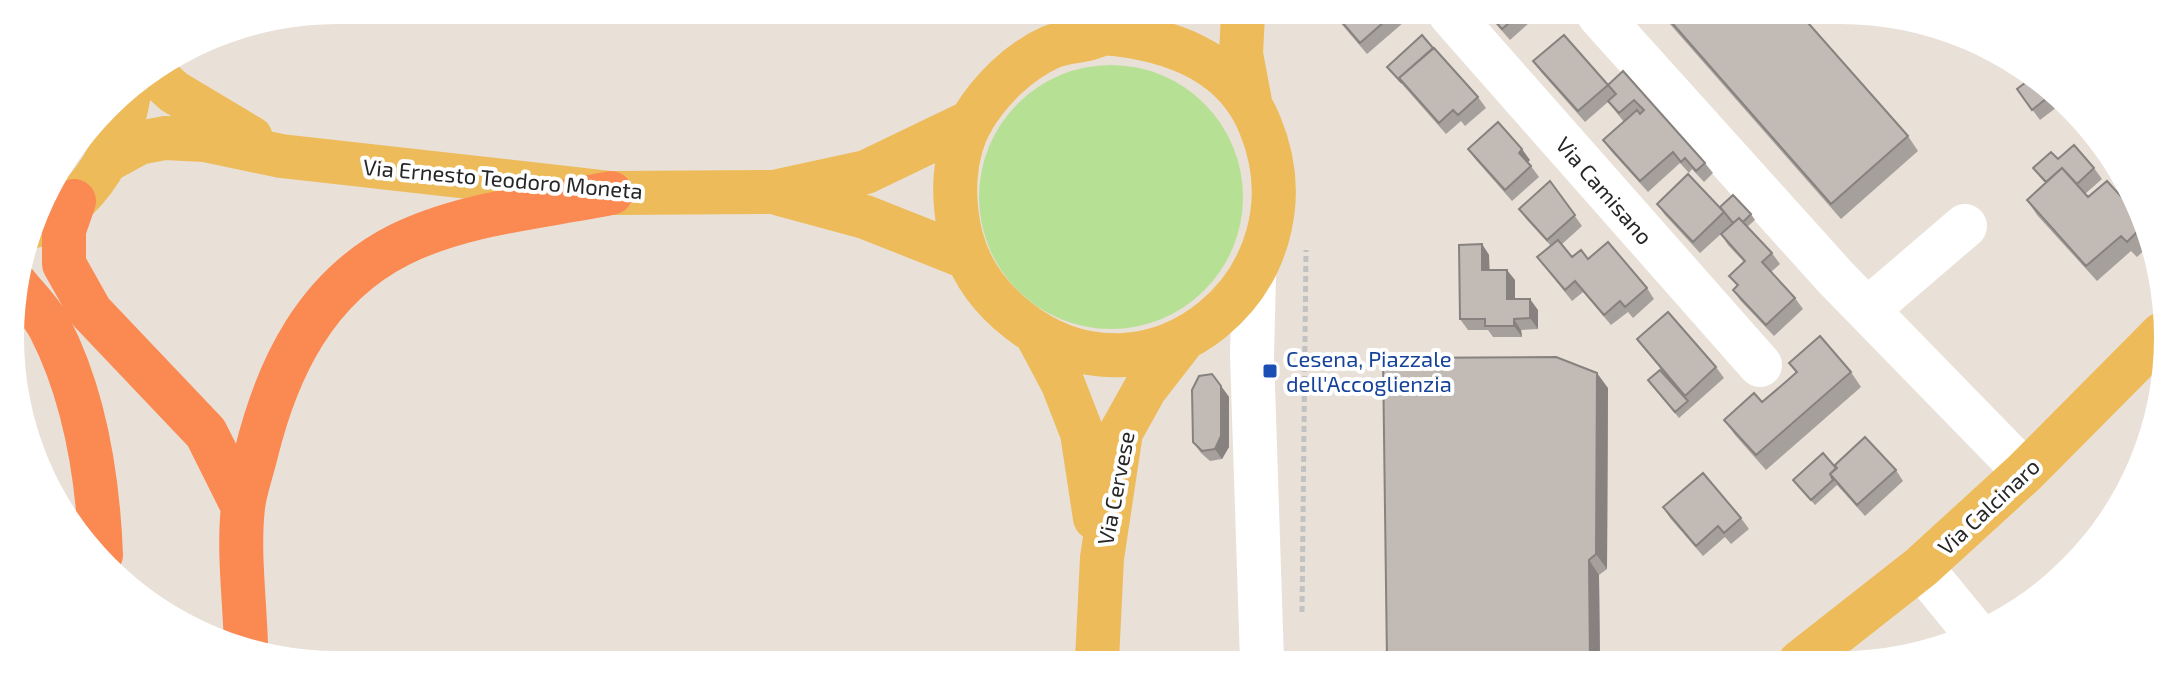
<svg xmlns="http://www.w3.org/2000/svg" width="2178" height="675" font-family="'Exo 2',sans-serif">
<rect width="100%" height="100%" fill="#e9e0d8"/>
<path fill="#b6e094" d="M979 197a132 132 0 1 1 264 0a132 132 0 1 1-264 0Z"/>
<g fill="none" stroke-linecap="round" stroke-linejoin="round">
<path stroke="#c2c2c2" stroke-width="5" stroke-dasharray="6 4" stroke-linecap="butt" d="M1302 612 1306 250"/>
<path stroke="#fff" stroke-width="44" d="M1451 15 1760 365
M1599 15 1836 278 2025 472
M1254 276 1252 355 1262 661
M1867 310 1965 226
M1921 567 1976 634"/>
<path stroke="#edbb59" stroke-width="44" d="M1243 14 1241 54 1251 107
M1103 33C1167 38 1234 60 1260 125 1324 280 1150 424 1018 320 991 299 970 271 961 237 952 200 952 155 972 120 990 90 1019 61 1051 47 1067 40 1088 42 1103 33 1111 29 1119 19 1125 13
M152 72 174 92 251 138
M108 160 139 143 165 138 205 140 281 156 611 193 774 192 866 172 972 121
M780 194 865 217 966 257
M34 226C91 205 123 143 130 86
M1037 335 1063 384 1082 433 1095 518
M1097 660 1102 558 1121 432 1145 389 1183 340
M1800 662 1921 567 2025 472 2162 334"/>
<path stroke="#fa8952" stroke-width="44" d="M74 201 64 230V264L91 312 206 433 243 507
M16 284C27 298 42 312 50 328 85 396 98 479 101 555
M246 647C245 602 238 552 243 507 245 489 252 471 256 454 277 368 316 287 399 245 463 213 541 207 611 193"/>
</g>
<path fill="#a6a09c" d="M1333 14H1397L1403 23 1367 54Z
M1488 15H1538L1510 40Z
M1662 15 1802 16 1908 136 1918 151 1841 219Z
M1533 61 1608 85 1623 71 1705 163 1713 173 1704 182 1692 169 1689 173 1680 163 1648 192 1611 151 1603 140 1624 122 1608 102 1585 122 1541 72Z
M1387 67 1478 97 1486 108 1465 126 1461 121 1446 134Z
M2034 76 2061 104 2040 120 2017 89Z
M1468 149 1530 160 1528 162 1539 177 1512 201 1476 160Z
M2058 159 2094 168 2102 179 2085 194 2088 197 2138 215 2150 245 2137 257 2131 251 2097 281 2037 215 2027 200 2045 183 2033 168Z
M1550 181 1582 226 1561 245 1572 257 1588 259 1647 288 1654 299 1633 318 1628 312 1611 325 1583 292 1572 301 1537 257 1551 246 1527 220 1519 209Z
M1657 204 1720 207 1751 214 1755 220 1747 227 1772 253 1780 264 1771 272 1795 298 1803 309 1774 336 1740 300 1733 290 1737 286 1729 276 1744 262 1728 245 1721 234 1732 224 1700 253 1665 215Z
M1482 244 1489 255V270L1515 280V299L1538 310V329L1521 330 1522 337H1493L1488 330H1468L1460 319Z
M1637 339 1716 367 1724 378 1679 418 1648 380 1676 388Z
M1789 363 1851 372 1861 387 1766 470 1735 435 1724 420 1762 402 1796 373Z
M1221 386 1229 397V447L1222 459 1210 461 1201 453 1193 442Z
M1608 388 1607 569 1599 575 1600 662 1387 661Z
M1836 468 1896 470 1903 481 1865 516 1837 485 1815 505 1793 480Z
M1663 507 1741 518 1749 529 1731 544 1725 537 1703 556 1670 518Z"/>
<path fill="#87827f" d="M1522 149 1530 160 1526 164 1519 153Z
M1482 244 1489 255 1490 280 1482 270Z
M1507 270 1515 280V310L1507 299Z
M1530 299 1538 310V329L1530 318Z
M1514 319 1521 330 1522 337 1514 326Z
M1597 373 1608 388 1607 569 1596 554Z
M1221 386 1229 397V447L1222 459 1215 449Z
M1589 560 1599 575 1600 662 1590 661Z"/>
<path fill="#c1bab5" stroke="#87827f" stroke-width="2" d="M1335 14H1393L1360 43Z
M1490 15H1518L1502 29Z
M1665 15 1802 16 1908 136 1831 204Z
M1422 35 1433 48 1399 78 1402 83 1387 67Z
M1564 35 1608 85 1578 111 1533 61Z
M1434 48 1478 97 1458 115 1453 110 1439 123 1399 78Z
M1623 71 1705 163 1696 171 1685 158 1681 162 1673 152 1640 181 1603 140 1637 110 1640 114 1644 110 1634 100 1619 113 1608 101 1616 94 1608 85Z
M2034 76 2052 94 2032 110 2017 89Z
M1498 122 1522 149 1519 153 1531 166 1505 190 1468 149Z
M2074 145 2094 168 2077 184 2062 168 2046 182 2033 168 2051 152 2058 159Z
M2062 168 2088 197 2107 181 2138 215 2142 227 2127 242 2121 236 2086 266 2027 200Z
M1688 174 1724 212 1693 242 1657 204Z
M1550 181 1575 215 1547 240 1519 209Z
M1733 195 1751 214 1743 222 1739 218 1733 223 1720 207Z
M1739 218 1772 253 1762 262 1795 298 1766 325 1733 290 1738 285 1729 276 1745 261 1721 234Z
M1558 240 1572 257 1581 250 1588 259 1608 242 1647 288 1625 307 1620 301 1604 315 1575 281 1565 290 1537 257Z
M1482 244V270H1507V299H1530V318L1514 319V326H1485V319H1460L1459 245Z
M1668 312 1716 367 1685 396 1637 339Z
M1820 336 1851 372 1756 455 1724 420 1754 393 1762 402 1781 386 1797 372 1789 363Z
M1556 357 1597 373 1596 554 1589 560 1590 661H1387L1383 358Z
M1660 370 1688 401 1675 412 1648 380Z
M1212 374 1221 386V436L1215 449 1202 451 1193 442 1192 390 1199 376Z
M1865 437 1896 470 1857 505 1830 474 1837 468 1835 465Z
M1823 453 1836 468 1830 474 1833 480 1811 500 1793 480Z
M1703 473 1741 518 1724 533 1718 526 1696 546 1663 507Z"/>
<rect fill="#1a4fb4" stroke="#fff" stroke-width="3" x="1262" y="363" width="16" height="16" rx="4"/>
<g text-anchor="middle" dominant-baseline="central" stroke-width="8" stroke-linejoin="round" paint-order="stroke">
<g font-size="22" fill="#262626" stroke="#fff">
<text transform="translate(503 178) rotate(5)">Via Ernesto Teodoro Moneta</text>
<text transform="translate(1605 190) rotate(49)">Via Camisano</text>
<text transform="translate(1115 488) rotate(-79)">Via Cervese</text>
<text transform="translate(1988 506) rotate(-43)">Via Calcinaro</text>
</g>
<g font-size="22" fill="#164399" stroke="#fff" text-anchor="start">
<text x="1286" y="358">Cesena, Piazzale<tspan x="1286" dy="25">dell'Accoglienzia</tspan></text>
</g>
</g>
<path d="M0 0H2178V675H0ZM337 24H1841A313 313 0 0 1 2154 337V338A313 313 0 0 1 1841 651H337A313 313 0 0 1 24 338V337A313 313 0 0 1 337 24Z" fill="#fff" fill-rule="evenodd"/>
</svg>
